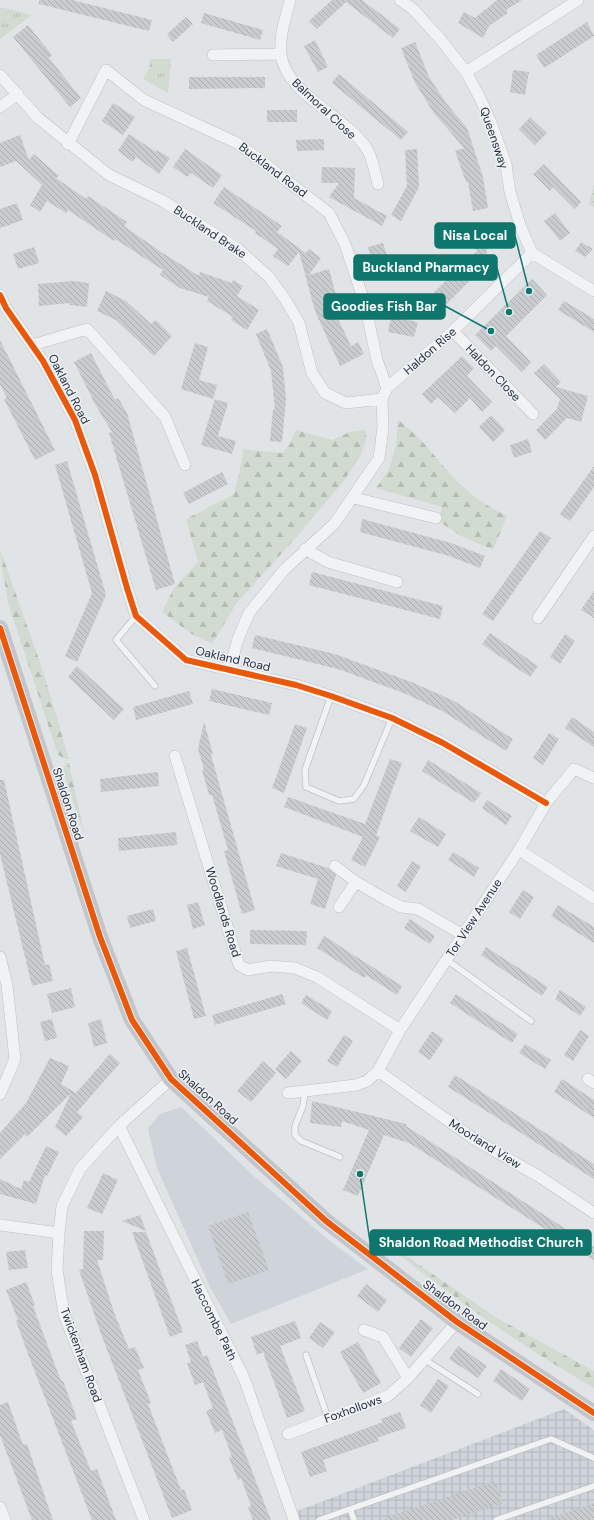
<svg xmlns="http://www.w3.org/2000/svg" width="594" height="1520" font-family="'DM Sans',sans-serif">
<defs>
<pattern id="industrial-grid" width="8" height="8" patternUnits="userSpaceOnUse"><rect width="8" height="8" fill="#cfd4da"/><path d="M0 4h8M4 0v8" fill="none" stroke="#b2b6bc"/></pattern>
<pattern id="grass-tufts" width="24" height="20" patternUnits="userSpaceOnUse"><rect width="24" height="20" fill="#d2dbd1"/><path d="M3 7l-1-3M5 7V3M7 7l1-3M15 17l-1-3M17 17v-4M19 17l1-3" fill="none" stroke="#b4bcb5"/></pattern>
<pattern id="forest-firs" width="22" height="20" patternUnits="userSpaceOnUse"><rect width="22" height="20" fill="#d2dbd1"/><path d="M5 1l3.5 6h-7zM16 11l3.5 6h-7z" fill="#b4bcb5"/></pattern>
<pattern id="park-dots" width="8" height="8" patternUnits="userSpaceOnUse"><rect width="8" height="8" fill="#d2dbd1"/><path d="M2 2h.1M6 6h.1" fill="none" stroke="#b4bcb5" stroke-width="1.8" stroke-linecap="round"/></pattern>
<pattern id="building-back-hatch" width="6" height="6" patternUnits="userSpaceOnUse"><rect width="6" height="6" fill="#c9cccf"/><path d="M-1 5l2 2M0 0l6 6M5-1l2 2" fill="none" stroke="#adb0b3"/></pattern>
</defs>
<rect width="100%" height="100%" fill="#e1e4e7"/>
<path fill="#cfd4da" d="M181 1107 254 1176 332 1243 368 1269 231 1324 210 1287 157 1168 150 1139 148 1128 160 1114Z"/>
<path fill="url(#industrial-grid)" d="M564 1409 594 1430V1520H294L292 1513Z"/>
<path fill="url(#grass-tufts)" d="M0 7 32 15 0 39Z
M150 59H171L168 93 143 79 149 68Z"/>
<path fill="url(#forest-firs)" d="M398 420C423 437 439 464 461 485 475 498 490 508 507 516L493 550 461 536 438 521 442 507 376 488 389 470 396 445Z
M296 430 332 440 350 432 366 430V440L361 455 343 482 299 534 236 604 212 644 190 633 162 612 174 588 198 562 186 519 234 494 243 455 242 449 282 453 290 444Z
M0 549 43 671 69 759H65L58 755 8 603C6 584 0 567 0 549Z
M66 763H69L85 837 63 771Z
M374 1234 497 1318 594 1371V1388C516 1343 443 1291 374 1234Z"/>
<path fill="url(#park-dots)" d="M594 185V208L589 204Z"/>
<path fill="url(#building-back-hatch)" d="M39 0H72L152 20 149 31 39 4Z
M332 0H362L400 29 393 38 346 2 317 29 309 21Z
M497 0H522L506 10 508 13 489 26 483 38 458 23 464 12 475 18Z
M204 13 263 30 260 40 201 23Z
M186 17 193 24 173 42 167 34Z
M587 22 594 36 544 68 536 55Z
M28 25 52 55 49 58 81 98 70 107 13 37Z
M315 40 328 67 318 72 304 46Z
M415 42 429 77 446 103 467 128 483 177 488 208 473 211 468 182H466L455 151 464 148 434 113 415 83 401 48Z
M513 70 529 72 525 95 510 92Z
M339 74 408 132 401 140 332 83Z
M189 77H265V88L189 89Z
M113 103 135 117 123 135 102 121Z
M267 110H297V122H267Z
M530 117 547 133 535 145 519 129Z
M129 134 156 152 157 150 170 158 159 174 136 157 133 162 118 151Z
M20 135 29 160 34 154 59 176 56 178 86 199 88 196 127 222 124 226 161 252 199 276 200 272 232 283 233 280 243 286 237 296 259 310 247 330 231 320 233 317 207 301 209 297 180 288 160 275 163 270 115 239 114 241 68 210 66 213 47 201 40 212 30 205 42 185 16 161 0 167V143Z
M324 139V150L297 151 296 140Z
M185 149 222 175 213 188 191 173 187 177 173 167Z
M417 149 419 187 401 221 391 215 407 186 405 150Z
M544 164 581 202 575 209 553 187 550 191 533 174Z
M322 167 355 168 354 198 387 216 382 226 329 197 339 183H321Z
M224 187 282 226 277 232 306 253 309 249 321 258 309 275 329 269 336 295 328 298 351 346 358 342 364 354 340 366 315 311 299 252 288 266 273 256 278 249 255 233 256 231 213 203Z
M17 203 23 220 0 228V209Z
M555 213 570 233 560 241 544 221Z
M473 226 491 229 484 266 435 316 424 306V302L478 250 469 248Z
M581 242 593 249 585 257 575 251Z
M383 243 392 272 376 276 368 247Z
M34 247 39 263 18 269 13 254Z
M532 279 547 295 506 336 531 362 522 372 496 346 491 351 475 335Z
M73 281 89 283 87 307 70 305V303L39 306 38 284Z
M106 291 126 301 151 324 156 320 172 336 154 356 116 320 97 311Z
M564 301 594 319V332L558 310Z
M391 317 418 322 414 337 388 332Z
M267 329 283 367 286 399 282 442 270 441 273 409 275 410 271 371 256 334Z
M0 340 55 450 35 460 4 399 7 398 0 384Z
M195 343 208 347 199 380 217 385 213 399 181 389Z
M91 353 115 400 118 398 127 413 175 584 156 590 109 433 112 432 96 406 74 362Z
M462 356 474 368 467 376 492 402 482 412 470 398 455 413 438 397 431 404 422 394Z
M544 364 561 382 556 387 588 396 581 422 567 418 545 440 536 430 557 409 560 399 534 373Z
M215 399 228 403 218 436 236 441 232 454 201 445Z
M491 415 505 430 493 442 479 427Z
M528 439 532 452 514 458 510 445Z
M67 461 106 595 77 662 65 656 92 593 55 465Z
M594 466V487L570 521 560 514Z
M222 472 228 484 189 504 183 493Z
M362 519 451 543 485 556 480 568 449 556 360 532Z
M540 531 551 538 493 621 482 614Z
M312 572 443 606 440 619 309 585Z
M594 591V618L581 610Z
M490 633 538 666 530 677 482 644Z
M565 634 575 641 560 664 550 657Z
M255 635 335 654 414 683 454 701 513 739 506 751 442 711 406 694 338 669 252 648Z
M77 666 124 709 114 720 68 677Z
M212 689 272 703 269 715 209 701Z
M189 691 193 704 136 720 133 707Z
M572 717 594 732V747L565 728Z
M204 722 213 754 211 755 255 910 242 914 224 851 228 850 212 795H209L202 770 204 769 198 749Z
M295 724 307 728 284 793 272 788Z
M549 733 559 739 543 765 533 758Z
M390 759 402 763 376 835 380 837 365 867 351 860 363 837 284 807 288 797 365 824Z
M428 760 481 793 474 803 422 771Z
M158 772 159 786 101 792 100 779Z
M0 780H4L45 965 49 964 53 981 32 986 0 854Z
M487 800 512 816 506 825 482 808Z
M419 817 446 834 438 847 410 831Z
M176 832 177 845 119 851 118 838Z
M453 852 479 868 474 877 448 860Z
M281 853 328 868 336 875 325 909 310 904 318 879 276 866Z
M412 861 421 866 406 892 397 886Z
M523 890 534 897 520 919 509 912Z
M198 902 205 925 193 929 187 905Z
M558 905 594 927V943L551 916Z
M153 909 156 921 130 928 127 916Z
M410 919 435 936 430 944 404 928Z
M250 930 307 931 306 945 250 944Z
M324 936 402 986 397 995 366 975 364 978 317 948Z
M486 947 548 987 542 996 481 955Z
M187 948 206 1016 194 1019 176 951Z
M71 988 75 1007 52 1013 47 994Z
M560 990 586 1007 580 1016 555 999Z
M282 994 286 1004 215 1025 212 1015Z
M456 994 518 1034 512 1043 450 1003Z
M306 995 332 1011 327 1020 301 1003Z
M52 1019 57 1038 45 1041 40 1022Z
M101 1019 107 1043 94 1047 88 1023Z
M580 1030 589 1036 573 1061 564 1055Z
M432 1031 444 1039 430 1060 418 1052Z
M344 1035 353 1041 337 1067 327 1061Z
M525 1044 551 1060 545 1069 519 1053Z
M291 1051 302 1061 286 1079 275 1069Z
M110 1054 120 1063 77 1112 83 1117 66 1136 55 1127 71 1093 27 1137 25 1134 0 1159V1133L26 1103 50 1058 69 1066 61 1084 76 1093Z
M263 1061 276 1073 251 1102 237 1091Z
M455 1075 594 1164V1179L448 1087Z
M562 1079 594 1100V1118L554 1092Z
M312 1101 406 1124V1126L594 1247V1260L409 1143 384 1135 358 1196 343 1190 369 1130 342 1121 341 1127 310 1123Z
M46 1146 59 1152 47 1176 45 1175 36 1204 0 1194V1179L21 1189 24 1180 29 1182Z
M103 1173 118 1180 102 1214 87 1208Z
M248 1212 269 1270 228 1284 208 1226Z
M140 1215 146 1231 122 1221Z
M84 1231H104L103 1260H97L115 1315 129 1349 135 1347 144 1368 138 1370 151 1403 148 1404 181 1490 184 1489 192 1510 172 1518 101 1334 79 1270 83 1269Z
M132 1232H146L183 1332 170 1337Z
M25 1250 28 1268 9 1270 6 1252Z
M26 1282 35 1305 33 1306 61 1381H63L77 1419 71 1421 91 1471 97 1469 116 1520H92L28 1354 16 1321 18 1320 6 1290Z
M366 1284 387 1300 378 1312 357 1296Z
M421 1319 433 1328 411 1357 399 1348Z
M295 1321 301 1338 280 1346 305 1411 287 1418 263 1352 257 1355 251 1337Z
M320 1322 335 1332 323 1348 309 1338Z
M197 1341 203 1357 207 1355 271 1520H253L248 1507 251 1506 241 1478 238 1480 229 1458 232 1457 222 1430 215 1433 206 1411 213 1408 203 1382 195 1385 187 1363 191 1362 185 1345Z
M358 1342 381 1383 363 1393 340 1352Z
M458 1346 487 1366 478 1378 449 1359Z
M501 1369 530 1389 522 1401 493 1381Z
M438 1379 449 1386 431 1413 420 1405Z
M8 1402 23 1445 27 1444 53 1520H32L0 1435V1405Z
M400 1412 406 1428 377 1438 379 1441 323 1460 327 1471 310 1477 301 1452 383 1422 381 1419Z
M495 1481 503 1503 452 1520H385V1518Z
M594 1503V1520H550V1518Z"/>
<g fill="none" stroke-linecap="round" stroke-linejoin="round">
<defs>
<path id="lane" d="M136 616 116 640 155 686
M331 696 305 770 306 787 339 801 354 799 364 785 392 718
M447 960 531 1021
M305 1091 303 1106 295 1126V1135L301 1141 340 1157
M306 1355 328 1418
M424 1359 478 1394
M319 1520 350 1509
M354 1520 350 1509 551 1439 594 1458
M496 1520 594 1486"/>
<path id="street" d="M290 0C286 17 279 36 281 54 285 94 346 116 367 149 373 159 375 173 378 184
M400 0 413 9 441 40 466 72 480 98 490 120 506 164 510 192 520 225 532 253 594 291
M213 55 281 54
M466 72 578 0
M0 75 38 118 109 175 163 201 238 249 269 277 285 299 299 323 312 373 325 393 346 403 382 399
M0 107 18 94
M68 144 106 70 144 100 239 144 329 213 345 244 365 304 377 360 387 388
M0 295 6 308 43 361 75 420 95 475 127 588 136 616 186 660 296 685 331 696 392 718 443 743 546 803
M453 331 533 414
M32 345 87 329 165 417 185 465
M354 498 436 518
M305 549 328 562 397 582
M538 618 594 536
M229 670 238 639 249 613 284 570 335 523 379 458 383 428 382 399 387 388 453 331 532 253
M175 756 239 965 248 970 271 966 295 968 317 977 400 1030
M519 850 594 898
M335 866 356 882 387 900 401 907 418 909 463 935
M339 907 356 882
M0 957 7 985 15 1059 0 1094
M378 1071 474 1139 540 1177 594 1213
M588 1079 594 1083
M288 1093 356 1085 367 1081 378 1071 400 1030 519 850 546 803 574 769 594 778
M119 1126 244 1378 294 1520
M0 1225 59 1233
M364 1330 383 1337 408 1378
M288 1434 388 1396 408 1378 457 1322
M0 1507 5 1520
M144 1520 64 1314 57 1270 59 1233 62 1206 80 1169 119 1126 171 1079"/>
</defs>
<use href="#lane" stroke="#bfc2c5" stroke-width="7"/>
<use href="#street" stroke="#bfc2c5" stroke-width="12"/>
<use href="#lane" stroke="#f1f2f3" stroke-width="5.5"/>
<use href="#street" stroke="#f1f2f3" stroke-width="11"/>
<path stroke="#c2c5c9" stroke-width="16" d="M0 628 100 937 132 1020 171 1079 326 1221 457 1322 594 1413"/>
<defs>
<path id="cycleway" d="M0 295 6 308 43 361 75 420 95 475 127 588 136 616 186 660 296 685 331 696 392 718 443 743 546 803
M0 628 100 937 132 1020 171 1079 326 1221 457 1322 594 1413"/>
</defs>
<use href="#cycleway" stroke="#eff2f7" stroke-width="8"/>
<use href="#cycleway" stroke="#e8590c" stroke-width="6"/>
</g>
<g text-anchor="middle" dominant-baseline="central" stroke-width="3" stroke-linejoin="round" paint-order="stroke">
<g font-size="12" fill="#273241" stroke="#eff2f7">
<text transform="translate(324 109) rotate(43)">Balmoral Close</text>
<text transform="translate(494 138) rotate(71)">Queensway</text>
<text transform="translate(273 170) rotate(37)">Buckland Road</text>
<text transform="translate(210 232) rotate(34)">Buckland Brake</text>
<text transform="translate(430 351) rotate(-41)">Haldon Rise</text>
<text transform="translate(493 373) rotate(46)">Haldon Close</text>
<text transform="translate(69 389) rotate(63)">Oakland Road</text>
<text transform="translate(233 659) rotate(13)">Oakland Road</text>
<text transform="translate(68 804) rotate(72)">Shaldon Road</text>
<text transform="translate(223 912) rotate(73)">Woodlands Road</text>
<text transform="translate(474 918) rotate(-57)">Tor View Avenue</text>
<text transform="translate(208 1097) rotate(42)">Shaldon Road</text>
<text transform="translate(485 1144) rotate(32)">Moorland View</text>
<text transform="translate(455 1305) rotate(36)">Shaldon Road</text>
<text transform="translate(214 1320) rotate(64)">Haccombe Path</text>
<text transform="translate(81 1355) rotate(70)">Twickenham Road</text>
<text transform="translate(353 1409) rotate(-20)">Foxhollows</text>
</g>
</g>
<path fill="none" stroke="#0f766e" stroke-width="1.5" d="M529 291L515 236M509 312L497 268M491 331L445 306M360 1174L370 1242"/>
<g fill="#0f766e" stroke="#eff2f7" stroke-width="1.5">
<circle cx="529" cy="291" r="4"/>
<circle cx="509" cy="312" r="4"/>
<circle cx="491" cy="331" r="4"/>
<circle cx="360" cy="1174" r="4"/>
</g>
<g fill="#0f766e" stroke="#0f766e" stroke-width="1.5">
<rect x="435" y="223" width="80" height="25" rx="4"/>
<rect x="354" y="255" width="143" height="25" rx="4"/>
<rect x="324" y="294" width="121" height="25" rx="4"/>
<rect x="370" y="1230" width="221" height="25" rx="4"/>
</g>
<g font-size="13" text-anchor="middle" font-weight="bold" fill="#fff">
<text x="475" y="240">Nisa Local</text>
<text x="426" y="272">Buckland Pharmacy</text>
<text x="384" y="311">Goodies Fish Bar</text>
<text x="481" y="1247">Shaldon Road Methodist Church</text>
</g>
</svg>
